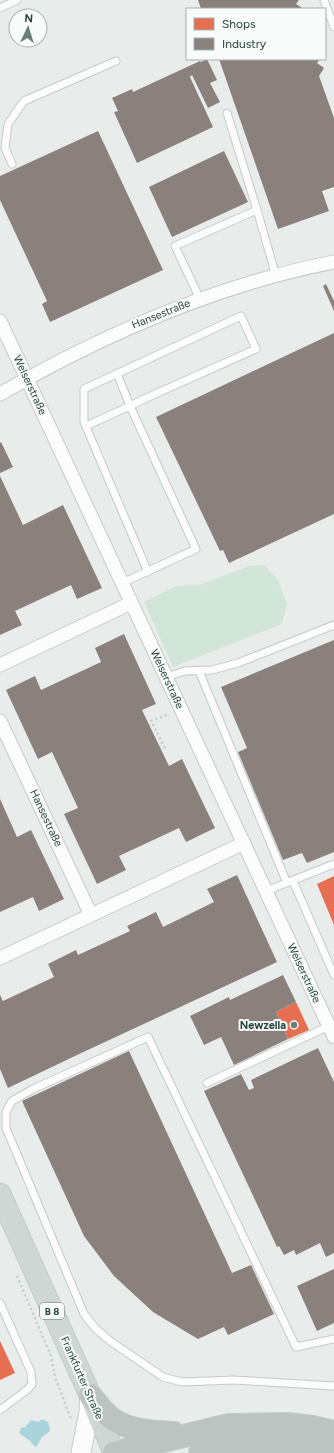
<svg xmlns="http://www.w3.org/2000/svg" width="334" height="1453" font-family="Figtree,sans-serif">
<rect width="100%" height="100%" fill="#e8edeb"/>
<path fill="#d1e6d8" d="M264 565 278 580 287 604 282 624 173 667 144 602 176 586 199 585 249 566Z"/>
<path fill="#a9d4db" d="M43 1419 48 1422 50 1429 49 1432 42 1437 37 1446 35 1447 30 1441 19 1433 21 1428 25 1427 31 1420 38 1422Z"/>
<path fill="#e76f51" d="M334 876V925L317 884Z
M296 1002 309 1030 288 1039 276 1012Z
M0 1341 15 1373 0 1380Z"/>
<path fill="#8a817c" d="M198 0H299L296 4 304 9H201Z
M207 59 217 80 210 83 220 102 208 108 192 75 190 77 213 127 137 163 114 112 118 111 112 98 132 89 133 92 200 61 201 62Z
M219 59H320L317 63 324 68 319 76 334 118V187L322 191 329 211 278 229Z
M98 131 163 270 50 322 42 304 47 301 0 200V176Z
M224 151 248 202 172 237 149 187Z
M326 284 334 301V311L323 286Z
M334 333V514L229 563 223 550 220 551 156 417Z
M1 442 13 467 0 473V443Z
M0 476 23 525 63 505 102 588 77 599 71 585 15 611 22 625 0 635Z
M124 634 156 704 142 710 169 766 182 759 215 828 186 842 179 828 119 856 126 870 97 884 64 814 78 808 52 752 38 759 6 690 35 676 41 690 101 662 95 648Z
M334 640V852L307 863 302 853 283 860 238 752 247 748 221 687Z
M0 799 17 837 31 830 64 899 39 911 33 897 0 912Z
M237 875 277 962 77 1055 8 1088 0 1069V995L3 1001 54 977 48 964 76 950 78 955 130 931 127 926 156 912 163 927 214 902 207 889Z
M283 975 296 1002 276 1012 288 1039 234 1065 221 1037 204 1045 190 1016 229 997 230 1000Z
M318 1048 334 1082V1253L326 1257 320 1243 296 1255 294 1250 284 1255 279 1246 277 1247 204 1091 241 1074 249 1090 254 1088 251 1080Z
M129 1051 232 1273 251 1265 274 1314 228 1335 224 1327 198 1339 153 1312 114 1276 84 1236 22 1101Z
M334 1269V1323L317 1331 297 1286Z"/>
<g fill="none" stroke-linecap="round" stroke-linejoin="round">
<defs>
<path id="lane" d="M324 0 334 27
M0 8 17 0
M12 164 5 148 8 124 24 101 116 61
M257 210 276 276
M200 299 175 246 257 210 227 113
M86 426 130 406 117 373
M122 583 196 549 130 406 144 399 256 349 241 316 84 389V422L148 572
M199 671 287 883
M166 677 185 671 212 670 238 663 334 625
M293 881 334 975
M266 891 334 864
M207 1083 329 1026
M0 1303 31 1372 32 1384 27 1390 0 1410
M334 1339 296 1347 148 1037 33 1089 12 1101 6 1112V1128L84 1314 95 1328 110 1341 163 1377 182 1382 234 1380 334 1386"/>
<path id="street" d="M0 321 334 1037
M0 394C104 334 215 285 334 262
M0 665 131 603
M0 721 91 915
M0 958 244 843"/>
<path id="secondary" d="M81 1453 89 1412 90 1395"/>
<path id="primary" d="M0 1194 90 1395 114 1453"/>
<path id="highway" d="M90 1395C97 1403 103 1412 111 1418 128 1431 154 1432 174 1433
M114 1453 229 1425 287 1424 313 1427 334 1432
M200 1453C236 1438 296 1444 334 1452"/>
</defs>
<use href="#lane" stroke="#c5cac8" stroke-width="9"/>
<use href="#street" stroke="#c5cac8" stroke-width="15"/>
<use href="#secondary" stroke="#c3cbc8" stroke-width="21"/>
<use href="#primary" stroke="#c3ccc9" stroke-width="23"/>
<use href="#highway" stroke="#c3ccc9" stroke-width="24"/>
<path stroke="#c3ccca" stroke-width="2.5" stroke-dasharray="2 3" stroke-linecap="butt" d="M165 748 151 721 169 714
M17 1276 51 1356 55 1377 71 1419"/>
<use href="#lane" stroke="#fcfcfc" stroke-width="7"/>
<use href="#street" stroke="#fcfcfc" stroke-width="13"/>
<use href="#secondary" stroke="#fcfcfc" stroke-width="19"/>
<use href="#primary" stroke="#cfd7d5" stroke-width="21"/>
<use href="#highway" stroke="#bcc4c2" stroke-width="22"/>
</g>
<circle fill="#697e78" stroke="#f7fbf9" stroke-width="1.5" cx="294" cy="1025" r="4"/>
<g text-anchor="middle" dominant-baseline="central" stroke-width="4" stroke-linejoin="round" paint-order="stroke">
<rect fill="#f7fbf9" stroke="#637a73" stroke-width="1" x="40" y="1303" width="24" height="16" rx="3"/>
<g font-size="10" font-weight="bold" fill="#24423a">
<text x="52" y="1311">B 8</text>
</g>
<g font-size="11" fill="#24423a" stroke="#f7fbf9">
<text transform="translate(161 314) rotate(-22)">Hansestraße</text>
<text transform="translate(30 385) rotate(65)">Welserstraße</text>
<text transform="translate(167 679) rotate(65)">Welserstraße</text>
<text transform="translate(46 818) rotate(65)">Hansestraße</text>
<text transform="translate(304 973) rotate(65)">Welserstraße</text>
<text transform="translate(82 1378) rotate(66)">Frankfurter Straße</text>
</g>
<g font-size="11" font-weight="bold" fill="#24423a" stroke="#f7fbf9" text-anchor="end">
<text x="286" y="1025">Newzella</text>
</g>
</g>
<rect x="186" y="8" width="140" height="52" fill="#f7fbf9" stroke="#a3b1ad"/>
<rect x="194" y="18" width="20" height="12" fill="#e76f51" stroke="#a3b1ad"/>
<text x="222" y="28" font-size="12" fill="#24423a">Shops</text>
<rect x="194" y="38" width="20" height="12" fill="#8a817c" stroke="#a3b1ad"/>
<text x="222" y="48" font-size="12" fill="#24423a">Industry</text>
<g transform="translate(28 28) rotate(4)"><circle r="19" fill="#f7fbf9" stroke="#a3b1ad"/>
<path d="M0-3L7 15L0 10L-7 15Z" fill="#697e78"/>
<text y="-6" font-size="11" font-weight="bold" text-anchor="middle" fill="#24423a">N</text>
</g>
</svg>
